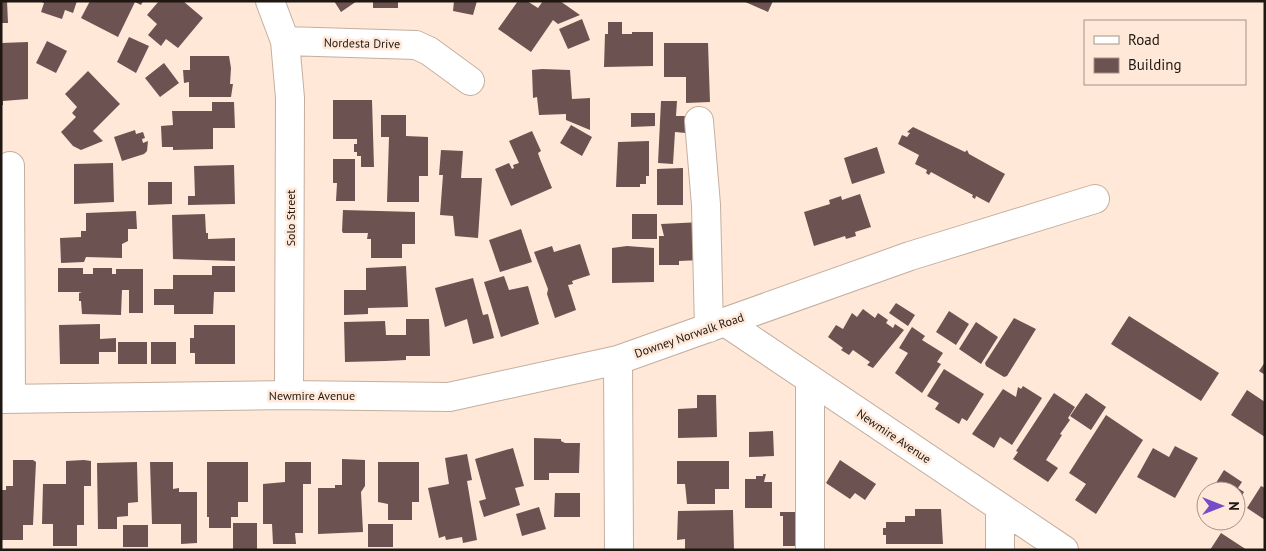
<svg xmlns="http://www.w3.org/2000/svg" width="1266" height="551" font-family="'PT Sans',sans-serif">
<rect width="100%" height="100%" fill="#ffe8d8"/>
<path fill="#6c5351" d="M1 1H7L8 23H1Z
M40 1H77L73 13 65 10 62 19 41 12 44 3Z
M90 1H143L141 5 135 2 118 37 81 18Z
M159 1H183L203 18 178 48 166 39 161 46 148 35 157 24 147 15Z
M334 1H357L341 12Z
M373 1H398V8H373Z
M454 1H477L473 15 453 11Z
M518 1H527L538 8 543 1H560L580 15 558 24 553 20 531 52 498 29Z
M743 1H773L768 12Z
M582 19 590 40 568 49 559 29Z
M608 22H622V34H632V32H653V66L604 67 605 34H608Z
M129 37 149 46 136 73 117 62Z
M47 41 67 51 56 73 36 63Z
M28 42V99L3 101V105H1V43Z
M664 43H708L710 102 686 103V77H664Z
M190 56H229L231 68 230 84H233L231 97H189V82L184 83 183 70H190Z
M164 63 179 83 160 97 145 78Z
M542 69 570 70 572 99 590 98V130L566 120V114L539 115 537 97 533 98 532 70Z
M88 71 120 104 93 131 103 141 81 150 73 146 61 132 76 117 72 113 77 107 65 94Z
M333 100H372L374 167H361V156H357V152H354V144H357V139H333Z
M661 101H677L676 116H687L686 133 675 132 673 164 658 163Z
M212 102H234L235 128H213V149L173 150V147H162L161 126 173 125 172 111H212Z
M631 113H655V126L631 127Z
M381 115H406V136L428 137V176H419V202H387L389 137H381Z
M571 125 592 137 582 156 560 143Z
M913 127 965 152 967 150 969 154 1005 174 989 203 976 196 975 199 972 197 973 195 931 172 929 175 926 173 927 170 915 164 919 155 898 144 902 135 907 137 910 133 907 132Z
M135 130 136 134 143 132 145 138 142 139 143 143 148 141 147 151 144 154 122 161 114 137Z
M532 131 541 151 538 153 540 159 552 188 511 206 495 169 509 163 512 169 514 168 513 165 519 163 509 141Z
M649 141V176H646V184H640V187H616L618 142Z
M877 147 885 173 852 184 844 158Z
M441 150 463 151 461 178H482L478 238 455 236 453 216 440 215 443 175H439Z
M333 159H355V201H336L337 183H333Z
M113 163 114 202 74 204V164Z
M234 165 235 204 188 205V196H195L194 166Z
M683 168V205H657V169Z
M148 182H172V204L148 205Z
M860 194 871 227 855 232 856 236 846 239 845 236 814 246 804 212 830 204 829 200 841 196 842 200Z
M343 210 415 212V244H402V258H371V239H367L368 233H343L342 231Z
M136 211 137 229H128V241L122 244V258L86 257 84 262 61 263 60 238 81 237V231H86V213Z
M205 214 206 233H208V239L235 238V261L173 259 172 215Z
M632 214H657V239H632Z
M702 222V260L679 261V265H659V236H664L661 224Z
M521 229 532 262 500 272 489 240Z
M580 244 590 275 572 281 573 284 568 285 576 310 555 318 547 294 548 289 534 252 552 246 554 252Z
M627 246 654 248V282L612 283V248Z
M212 266H235V292H214L213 314H174V305H154V289H173V275H212Z
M406 266 408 307 368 308V314L344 315V290H366V268Z
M58 268H83V274H93V268H112V274H116V269H143V313H129V290H122L121 315 82 314 81 301H79V293L82 292H58Z
M504 276 509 290 528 286 539 324 501 337 484 282Z
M473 278 483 315 488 314 494 338 473 344 467 319 445 327 435 288Z
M896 303 915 315 908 326 889 313Z
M863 309 875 318 878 313 888 320 886 323 893 328 895 324 904 330 873 368 867 365 870 362 853 350 849 355 841 350 843 348 828 337 836 325 843 329 852 313 857 317Z
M949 311 969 324 956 345 936 332Z
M1129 316 1219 373 1201 401 1111 344Z
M1014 318 1036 329 1007 376 1004 377 986 366 985 363Z
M406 319H429L430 356H406V360L385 361 345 362 344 322 385 321 386 335H406Z
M976 322 998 337 981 364 959 349Z
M100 324V339L116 338V352H99V364H60L59 325Z
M194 325H235V364H195V353H190V338H194Z
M912 327 925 336 922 340 943 353 937 362 941 364 922 393 895 373 908 353 899 348Z
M118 342H147V364H118Z
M151 342H176V364H151Z
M1265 362V375L1259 371Z
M944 369 984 394 967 421 962 418 959 424 935 409 939 403 927 396Z
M1023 386 1042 398 1012 445 1000 437 994 448 972 434 1003 389 1016 397 1018 387 1021 389Z
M1247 390 1265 402V437L1231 415Z
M1054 393 1075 407 1068 418 1070 420 1060 434 1062 435 1046 460 1058 468 1048 482 1013 459 1018 452 1016 451Z
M1086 393 1106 407 1091 430 1070 416Z
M697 395H716L717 437 678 438V409L697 408Z
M1106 415 1143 440 1096 514 1075 500 1086 484 1069 473Z
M773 431 774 456 749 457V432Z
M534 438 561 439V441L565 443H580L579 473H549V480H534Z
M1175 446 1198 458 1175 498 1137 477 1153 448 1169 457Z
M513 448 524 486 515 488 520 505 484 517 479 501 486 499 475 459Z
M467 454 472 480 467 481 477 540 463 543 462 537 446 540 445 536 439 538 428 488 449 484 445 458Z
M342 459 365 460V486L361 492 363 532 318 534V488H335V485H342Z
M13 460H33L36 462 33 525H23V540H1V490H6V486H13Z
M84 460 91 461V486H84V525H77V546H53V524H42L43 484H66V461Z
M840 460 876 484 865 500 855 493 850 499 826 483Z
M677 461H729V489H715V504H687L685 484H677Z
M137 462 138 502 128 503V516L117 517V529H98L97 463Z
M150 462H173V489L179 488V492H197V543L181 544V524H152Z
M207 462H248V502H238V517H231V528H209V517H207Z
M285 462H311V484H303V533H295L296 544H273L272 524H263V484L285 482Z
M378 462H419V502H412V520H388V504L378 502Z
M1224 470 1242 482 1238 488 1244 492 1236 505V491H1211Z
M763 474H766L764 482H772V508H745V479H756V476H763Z
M1261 486 1265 488V520L1247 508Z
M555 493H580V517H554Z
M1206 499V513L1200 509Z
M539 507 546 529 522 536 516 514Z
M915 509H941L943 544H886V535H883V528H886V522H905V516H915Z
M733 510 734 550H685V539L677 540 678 511Z
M780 512H806V546H783V516H780Z
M233 523H257V550H233Z
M368 524H393V547H368Z
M123 525H148V547H123Z
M1221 533 1247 550H1210Z"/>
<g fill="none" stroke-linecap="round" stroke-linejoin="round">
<defs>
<path id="minor" d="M270 1 285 41 290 98 289 395
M285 41 416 45 429 51 470 81
M699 121 706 205 709 328
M10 166 11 399
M725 322 1064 550
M618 360 619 550
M1 399 289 395 449 397 618 360 910 256 1095 199
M810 550V379
M1000 550V508"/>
</defs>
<use href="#minor" stroke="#c4af9f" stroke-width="30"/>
<use href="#minor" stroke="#fff" stroke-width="28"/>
</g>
<g text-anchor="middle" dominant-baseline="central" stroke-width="5" stroke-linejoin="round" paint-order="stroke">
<g font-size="12" fill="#1f1711" stroke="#ffe8d8">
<text transform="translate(362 43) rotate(1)">Nordesta Drive</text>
<text transform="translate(290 218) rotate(-90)">Solo Street</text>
<text transform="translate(689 335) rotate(-19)">Downey Norwalk Road</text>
<text x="312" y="395">Newmire Avenue</text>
<text transform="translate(894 436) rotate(34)">Newmire Avenue</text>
</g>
</g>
<rect width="1266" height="551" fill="none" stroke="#1f1711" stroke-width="5"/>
<rect x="1084" y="20" width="162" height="65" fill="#ffe8d8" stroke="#a59488"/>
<rect x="1094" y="36" width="25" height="8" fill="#ffffff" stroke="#a59488"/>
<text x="1128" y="45" font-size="15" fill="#1f1711">Road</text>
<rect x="1094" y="58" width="25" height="15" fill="#6c5351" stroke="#a59488"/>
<text x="1128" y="70" font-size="15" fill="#1f1711">Building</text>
<g transform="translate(1221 506) rotate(90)"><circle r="24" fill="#ffe8d8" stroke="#a59488"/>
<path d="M0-4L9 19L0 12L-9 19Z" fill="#754dc6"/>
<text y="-8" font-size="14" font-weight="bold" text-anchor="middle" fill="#1f1711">N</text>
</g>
</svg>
